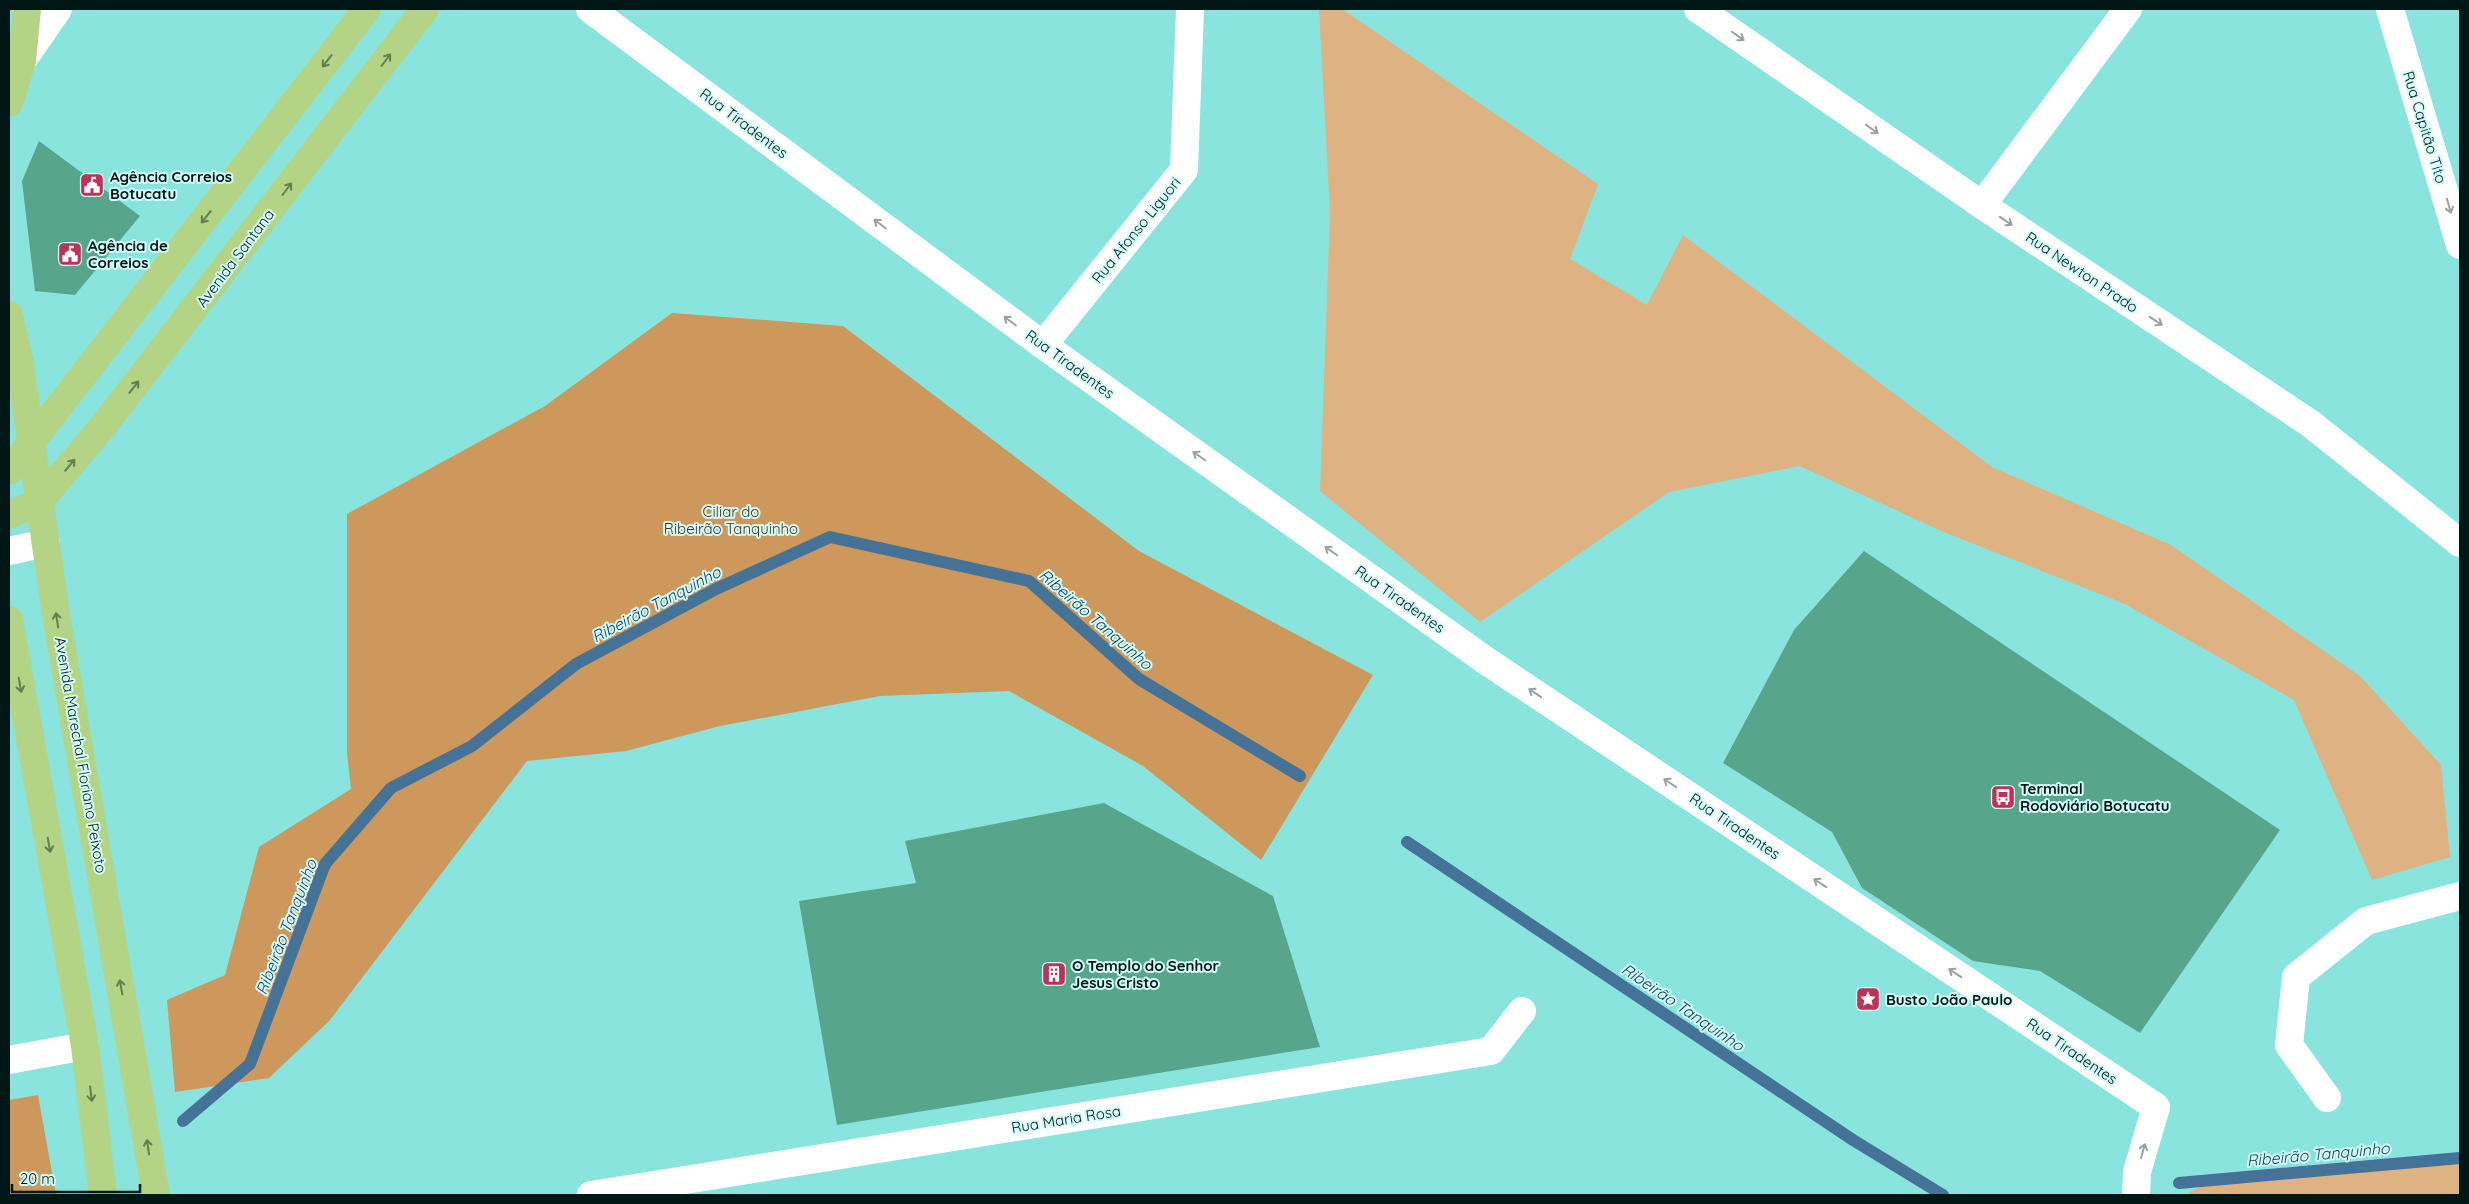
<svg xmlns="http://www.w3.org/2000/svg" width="2469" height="1204" font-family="Quicksand,sans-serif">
<rect width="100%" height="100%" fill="#8ae4de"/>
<path fill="#deb281" d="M1319 9H1342L1598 184 1570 259 1647 305 1683 235 1992 467 2171 545 2360 676 2441 765 2450 857 2372 880 2294 700 2125 604 1939 530 1800 466 1669 492 1480 622 1320 491 1330 213Z
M2460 1162V1195H2188L2190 1192 2203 1185Z"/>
<path fill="#cc985b" d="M672 313 843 326 1139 551 1373 675 1261 860 1143 766 1009 691 880 696 720 726 626 751 527 761 330 1020 269 1078 175 1092 167 1000 225 975 259 847 351 789 347 753V514L545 406Z
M38 1095 56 1195H9V1100Z"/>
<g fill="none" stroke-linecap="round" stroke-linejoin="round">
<path stroke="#457297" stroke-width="12" d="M1407 842 1853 1140 1943 1195
M183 1121 250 1064 325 864 391 788 472 746 576 664 716 589 830 537 1029 581 1139 679 1300 776
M2179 1183 2460 1158"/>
</g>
<path fill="#57a58b" d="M39 141 140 216 75 295 35 291 22 181Z
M1864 551 2280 830 2140 1033 2040 971 1973 961 1862 888 1832 832 1723 763 1794 630Z
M1104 803 1273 896 1320 1047 837 1125 799 901 916 883 905 841Z"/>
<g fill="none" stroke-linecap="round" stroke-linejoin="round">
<path stroke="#fff" stroke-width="28" d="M590 9 1043 345 1485 660 2156 1107 2137 1172 2136 1195
M1698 9 1982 205 2311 424 2460 543
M2390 9 2460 245
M22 61 58 9
M1982 205 2128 9
M1043 345 1184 170 1190 9
M9 551 46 543
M9 1060 85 1046
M2327 1098 2289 1045 2296 977 2366 921 2460 896
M591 1195 1491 1051 1522 1011"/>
<path stroke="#b3d484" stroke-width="28" d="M9 103 22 61 27 9
M9 315 19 359 56 614 156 1195
M9 471 367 9
M9 515 39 502 104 425 425 9
M9 620 85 1046 103 1195"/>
</g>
<defs><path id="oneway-shaft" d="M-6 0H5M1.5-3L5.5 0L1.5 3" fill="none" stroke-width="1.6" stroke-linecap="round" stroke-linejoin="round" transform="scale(1.25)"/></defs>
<g stroke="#99a2a1">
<use href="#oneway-shaft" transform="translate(1738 36) rotate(35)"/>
<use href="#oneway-shaft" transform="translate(1872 129) rotate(35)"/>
<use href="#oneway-shaft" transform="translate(2449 206) rotate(74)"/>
<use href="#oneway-shaft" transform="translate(2006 221) rotate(34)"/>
<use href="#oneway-shaft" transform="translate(880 224) rotate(-143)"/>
<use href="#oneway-shaft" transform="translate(1010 321) rotate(-143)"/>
<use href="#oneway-shaft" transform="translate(2156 321) rotate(34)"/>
<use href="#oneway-shaft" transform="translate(1199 456) rotate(-145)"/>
<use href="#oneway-shaft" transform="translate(1331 551) rotate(-145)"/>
<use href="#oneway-shaft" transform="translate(1535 693) rotate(-146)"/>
<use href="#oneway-shaft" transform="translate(1670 783) rotate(-146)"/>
<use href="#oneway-shaft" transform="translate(1820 883) rotate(-146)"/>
<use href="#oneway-shaft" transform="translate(1955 973) rotate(-146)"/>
<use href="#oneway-shaft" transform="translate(2143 1151) rotate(-74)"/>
</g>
<g stroke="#627f52">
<use href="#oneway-shaft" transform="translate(386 60) rotate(-53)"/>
<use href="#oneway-shaft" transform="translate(327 61) rotate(128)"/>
<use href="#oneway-shaft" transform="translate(287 189) rotate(-53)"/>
<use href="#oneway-shaft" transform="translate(206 217) rotate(128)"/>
<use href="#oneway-shaft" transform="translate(134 387) rotate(-52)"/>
<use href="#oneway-shaft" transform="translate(70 465) rotate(-50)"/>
<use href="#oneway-shaft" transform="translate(57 620) rotate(-99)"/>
<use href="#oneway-shaft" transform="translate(20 685) rotate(80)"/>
<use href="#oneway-shaft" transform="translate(49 845) rotate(80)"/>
<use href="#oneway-shaft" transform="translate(121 987) rotate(-100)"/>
<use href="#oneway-shaft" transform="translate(91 1094) rotate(83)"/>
<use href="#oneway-shaft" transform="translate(148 1147) rotate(-99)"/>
</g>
<defs>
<symbol id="civic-square" viewBox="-11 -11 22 22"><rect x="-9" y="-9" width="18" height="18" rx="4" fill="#c03158" stroke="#d2fdf9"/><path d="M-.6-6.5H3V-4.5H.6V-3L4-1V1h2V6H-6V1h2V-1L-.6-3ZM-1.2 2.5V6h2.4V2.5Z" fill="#fff"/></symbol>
<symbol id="bus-square" viewBox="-11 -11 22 22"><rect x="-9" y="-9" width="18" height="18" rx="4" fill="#c03158" stroke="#d2fdf9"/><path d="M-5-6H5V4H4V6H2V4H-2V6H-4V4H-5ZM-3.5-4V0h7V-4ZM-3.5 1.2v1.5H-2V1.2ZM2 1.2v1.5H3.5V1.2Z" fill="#fff"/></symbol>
<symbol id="building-square" viewBox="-11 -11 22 22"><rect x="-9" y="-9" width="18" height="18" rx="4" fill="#c03158" stroke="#d2fdf9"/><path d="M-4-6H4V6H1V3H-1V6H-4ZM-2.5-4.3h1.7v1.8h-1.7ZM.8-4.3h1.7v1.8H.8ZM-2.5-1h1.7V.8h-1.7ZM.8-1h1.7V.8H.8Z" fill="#fff"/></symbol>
<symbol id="sight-square" viewBox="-11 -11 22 22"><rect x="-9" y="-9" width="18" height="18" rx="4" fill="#c03158" stroke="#d2fdf9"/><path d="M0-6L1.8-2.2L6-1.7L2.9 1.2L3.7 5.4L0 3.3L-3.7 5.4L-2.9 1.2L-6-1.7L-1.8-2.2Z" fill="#fff"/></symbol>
</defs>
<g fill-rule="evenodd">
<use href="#civic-square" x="78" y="171" width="28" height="28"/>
<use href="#civic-square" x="56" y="240" width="28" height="28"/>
<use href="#bus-square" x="1989" y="783" width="28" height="28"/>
<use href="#building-square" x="1040" y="960" width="28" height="28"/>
<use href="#sight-square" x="1854" y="985" width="28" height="28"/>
</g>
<g text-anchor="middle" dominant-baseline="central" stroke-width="4" stroke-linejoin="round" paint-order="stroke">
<g font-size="15" fill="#001715" stroke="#d2fdf9">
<text transform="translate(744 123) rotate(37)">Rua Tiradentes</text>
<text transform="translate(2425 127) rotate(73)">Rua Capitão Tito</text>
<text transform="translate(1136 230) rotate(-51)">Rua Afonso Liguori</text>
<text transform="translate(235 258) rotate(-53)">Avenida Santana</text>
<text transform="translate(2082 272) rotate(34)">Rua Newton Prado</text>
<text transform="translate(1070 364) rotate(36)">Rua Tiradentes</text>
<text transform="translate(1400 599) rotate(35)">Rua Tiradentes</text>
<text transform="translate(81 755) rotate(80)">Avenida Marechal Floriano Peixoto</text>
<text transform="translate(1735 826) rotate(34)">Rua Tiradentes</text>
<text transform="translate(2072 1051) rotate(34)">Rua Tiradentes</text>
<text transform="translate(1066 1119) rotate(-9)">Rua Maria Rosa</text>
</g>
<g font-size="15" font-weight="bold" fill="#001715" stroke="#d2fdf9" text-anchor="start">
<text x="110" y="176">Agência Correios<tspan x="110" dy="17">Botucatu</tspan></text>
<text x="88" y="245">Agência de<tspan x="88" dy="17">Correios</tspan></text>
<text x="2020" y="788">Terminal<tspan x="2020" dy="17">Rodoviário Botucatu</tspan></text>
<text x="1072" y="965">O Templo do Senhor<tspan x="1072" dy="17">Jesus Cristo</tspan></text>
<text x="1886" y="999">Busto João Paulo</text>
</g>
<g font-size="15" fill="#473116" stroke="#d2fdf9">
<text x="731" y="511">Ciliar do<tspan x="731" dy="17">Ribeirão Tanquinho</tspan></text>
</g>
<g font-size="16" font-style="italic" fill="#10385c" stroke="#d2fdf9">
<text transform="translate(656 604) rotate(-28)">Ribeirão Tanquinho</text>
<text transform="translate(1096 619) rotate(41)">Ribeirão Tanquinho</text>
<text transform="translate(286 927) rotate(-69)">Ribeirão Tanquinho</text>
<text transform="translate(1683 1007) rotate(34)">Ribeirão Tanquinho</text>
<text transform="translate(2318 1154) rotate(-5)">Ribeirão Tanquinho</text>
</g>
</g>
<rect width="2469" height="1204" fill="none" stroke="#001715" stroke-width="20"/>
<path d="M12 1184v8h128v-8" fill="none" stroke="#001715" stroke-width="2.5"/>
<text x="20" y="1184" font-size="15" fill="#001715" stroke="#d2fdf9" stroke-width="4" paint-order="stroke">20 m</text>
</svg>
